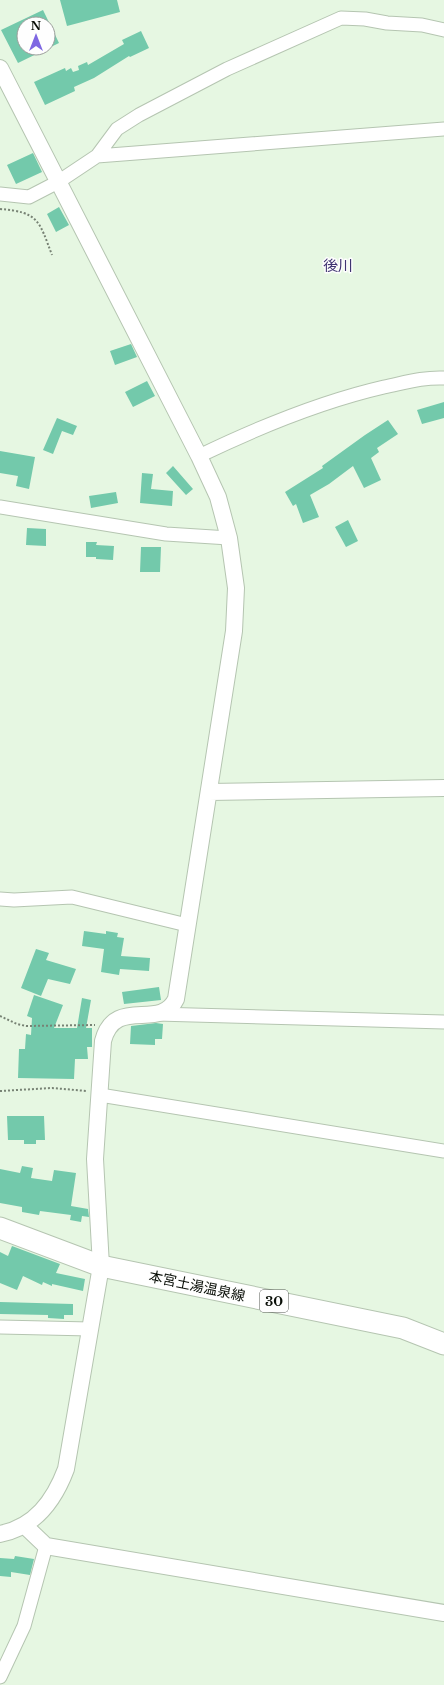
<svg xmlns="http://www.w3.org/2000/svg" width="444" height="1685" font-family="'Libre Baskerville','Noto Sans JP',serif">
<rect width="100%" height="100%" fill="#e6f7e2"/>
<path fill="#73c9ab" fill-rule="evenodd" d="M60 0H117L120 12 67 26Z
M43 10 59 43 18 63 1 30ZM24 24H48V48H24Z
M141 31 149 48 130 57 129 56 94 78 74 87 75 91 45 105 34 82 65 68 66 71 71 68 73 72 79 70 78 66 87 62 88 65 124 44 122 40Z
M33 153 42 172 16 184 7 165Z
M59 207 69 225 56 232 47 214Z
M131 344 137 357 115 365 110 351Z
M147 381 155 396 133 407 125 392Z
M444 402V418L422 424 417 410Z
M57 418 77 426 73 435 62 431 53 454 43 450Z
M388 420 398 434 377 448 379 452 371 458 381 480 364 488 353 466 329 484 310 495 319 517 303 523 296 504 293 506 285 492 323 468 322 466 365 435Z
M0 451 35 457 29 489 16 486 18 476 0 473Z
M173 466 193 489 186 495 166 473Z
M142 473 153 474 151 489 173 491 172 506 140 503Z
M116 492 118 503 91 508 89 496Z
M348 520 358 541 346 547 335 527Z
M27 528 46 529V546L26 545Z
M86 542H97L96 545 114 546 113 560 96 559V557H86Z
M141 547H161L160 572H140Z
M84 931 106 934V931L118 933 117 937 124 938 121 956 150 958 149 971 120 969 119 975 101 972 104 949 82 946Z
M36 949 49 953 46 960 76 969 70 984 48 979 41 996 21 988Z
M159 987 161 1000 124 1004 122 992Z
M34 995 63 1005 54 1028H77L82 998 91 1000 86 1028H92V1047H87L88 1059H75L74 1079 18 1078 19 1049H25L26 1034 31 1035 32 1018 27 1016Z
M156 1023 163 1024 162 1039H155V1045L130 1044 131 1026Z
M7 1116H44L45 1140H36V1144H24V1140H8Z
M22 1166 33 1168 31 1178 52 1181 54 1170 76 1173 71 1206 88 1209 89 1217 82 1216 81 1222 70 1220 71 1215 40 1211 39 1215 22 1212V1207L0 1203V1169L20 1173Z
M12 1246 60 1264 56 1273 85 1279 83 1291 52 1284V1286L43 1282 42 1285 23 1276 17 1290 0 1283V1252L8 1256Z
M0 1302 73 1304V1315H64V1319L48 1318V1315L0 1314Z
M15 1556 34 1559 30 1575 11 1572V1577L0 1576V1558L14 1559Z"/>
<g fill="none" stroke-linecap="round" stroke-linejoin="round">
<defs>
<path id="minor" d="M97 156 444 129
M0 194 29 197 58 182 97 156 117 129 139 115 227 69 341 18 365 19 387 23 422 25 444 30
M199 456C259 427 319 402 384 387 404 383 423 377 444 378
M0 507 166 534 229 538
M0 899 14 900 72 897 187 925
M157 1014 444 1022
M100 1095 444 1151
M0 1327 90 1329
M0 1677 24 1626 46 1546"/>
<path id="tertiary" d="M0 68 199 456 218 497 229 538 236 588 234 631 176 999C160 1032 115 995 103 1041L95 1159 101 1266 66 1469C54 1501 35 1527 0 1534
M209 792 444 788
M24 1525 46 1546 444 1613"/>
<path id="primary" d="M0 1228 101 1266 403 1328 444 1344"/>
</defs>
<use href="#minor" stroke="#b5c5b1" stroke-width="15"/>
<use href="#tertiary" stroke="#b5c5b1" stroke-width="18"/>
<use href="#primary" stroke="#b5c5b1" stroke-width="23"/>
<path stroke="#778274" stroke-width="2" stroke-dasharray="2 2" stroke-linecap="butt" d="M0 209C39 212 39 221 52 255
M0 1016 17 1024 26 1026 95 1025
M0 1091 52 1088 87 1091"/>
<use href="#minor" stroke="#fff" stroke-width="13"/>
<use href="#tertiary" stroke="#fff" stroke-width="16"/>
<use href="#primary" stroke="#fff" stroke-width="21"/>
</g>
<g text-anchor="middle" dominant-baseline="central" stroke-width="3" stroke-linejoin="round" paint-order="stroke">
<rect fill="#fefefe" stroke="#525651" stroke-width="1" x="260" y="1290" width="28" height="22" rx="3"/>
<g font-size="13" font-weight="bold" fill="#090e07">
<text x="274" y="1301">30</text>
</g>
<g font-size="14" fill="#090e07" stroke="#fefefe">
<text transform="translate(197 1286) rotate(12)">本宮土湯温泉線</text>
</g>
<g font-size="15" fill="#3f3471" stroke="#fefefe">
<text x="338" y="265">後川</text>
</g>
</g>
<g transform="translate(36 36)"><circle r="19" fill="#fefefe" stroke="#9c9e9b"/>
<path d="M0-3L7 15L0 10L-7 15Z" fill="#7e67e2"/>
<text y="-6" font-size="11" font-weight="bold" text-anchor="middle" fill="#090e07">N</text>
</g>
</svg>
